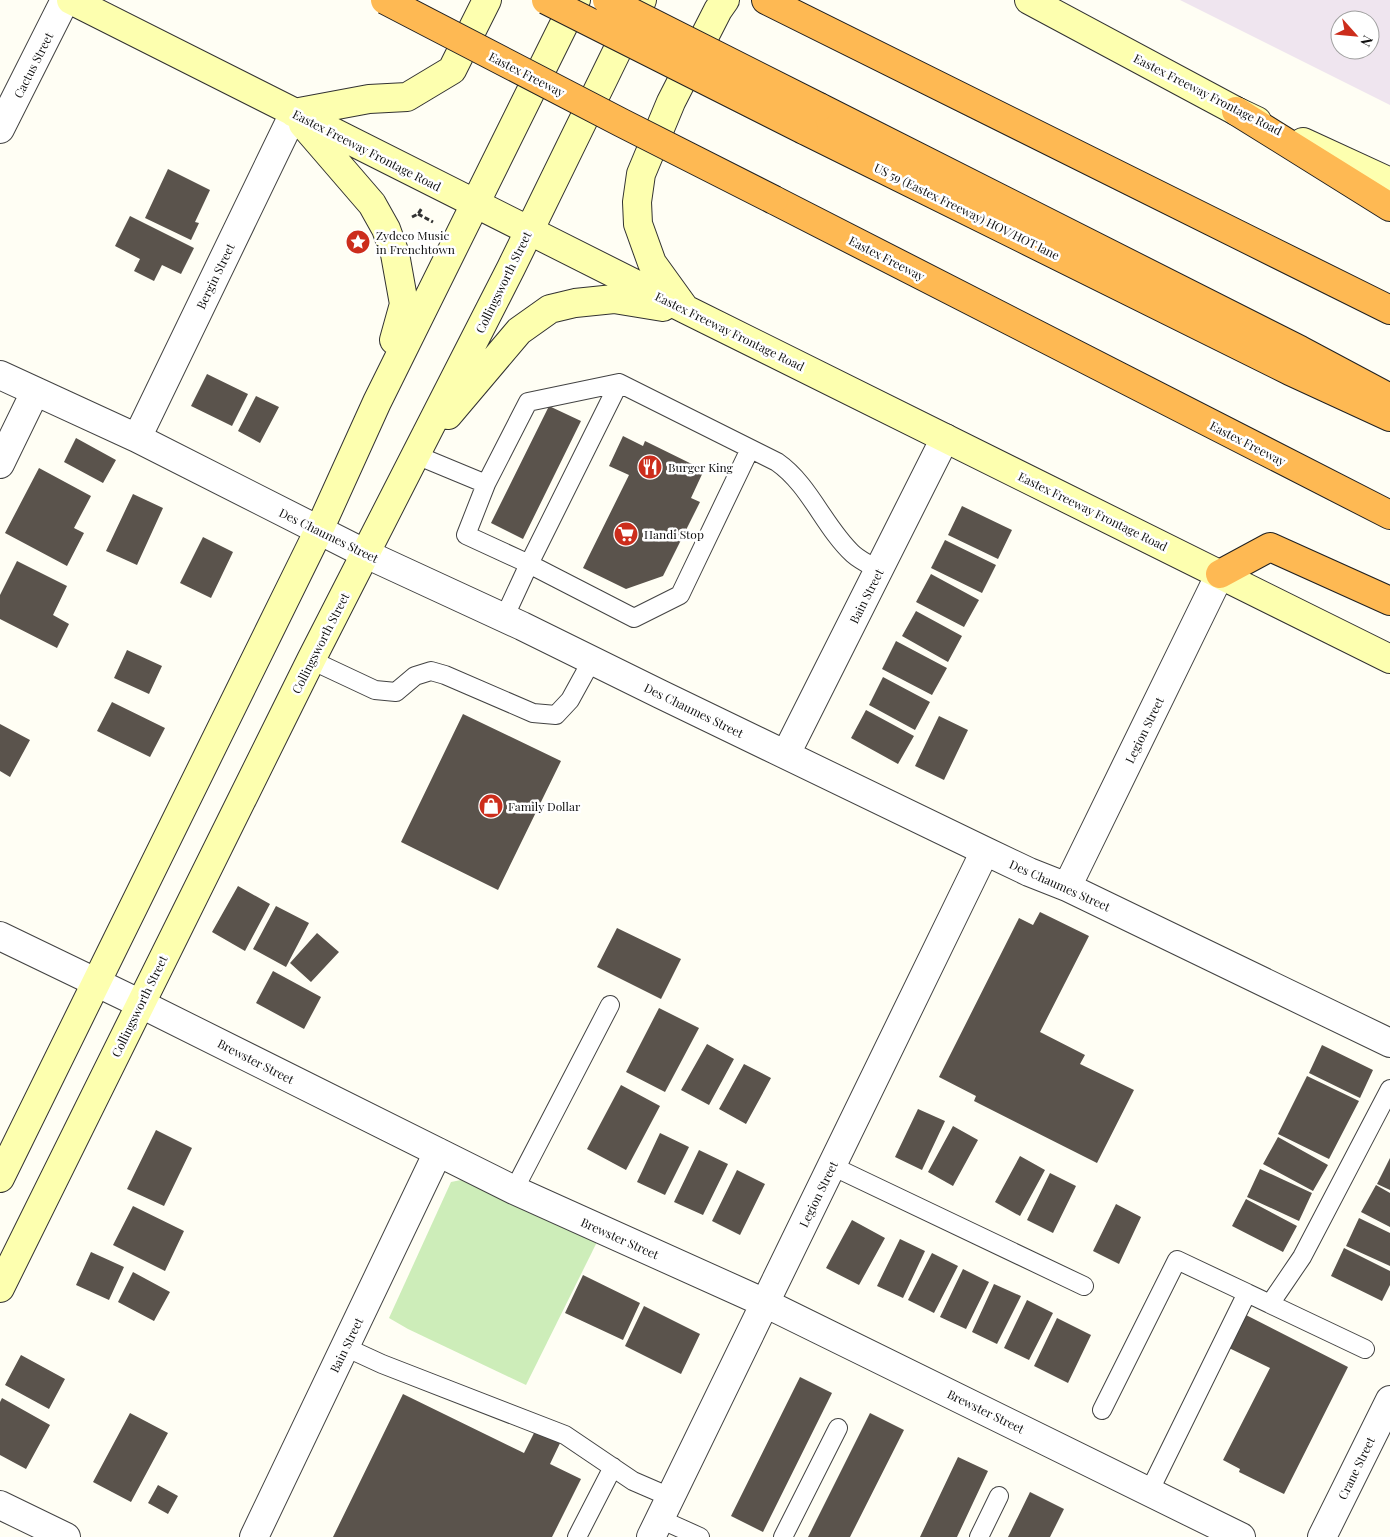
<svg xmlns="http://www.w3.org/2000/svg" width="1390" height="1537" font-family="'Playfair Display',serif">
<rect width="100%" height="100%" fill="#fffef4"/>
<path fill="#efe5ef" fill-rule="evenodd" d="M1180 0H1390V105ZM1340 20H1370V50H1340Z"/>
<path fill="#cdedb9" d="M471 1178 597 1242 526 1385 408 1329 389 1318 451 1182Z"/>
<path fill="#5a534c" d="M168 169 210 190 195 222 199 223 191 240 145 218Z
M130 216 194 248 181 274 162 265 154 281 134 271 140 259 115 246Z
M207 374 248 394 232 426 191 406Z
M256 396 279 407 260 443 238 431Z
M549 406 581 421 523 539 491 523Z
M623 436 643 446 645 441 704 470 691 498 700 502 663 576 626 589 583 568 629 475 609 466Z
M76 438 116 460 103 483 64 462Z
M39 468 91 496 74 528 84 533 67 566 5 533Z
M133 494 163 508 137 565 106 551Z
M962 506 1012 530 998 559 948 535Z
M203 537 233 552 211 598 180 583Z
M945 540 996 565 982 593 931 568Z
M17 561 67 586 53 615 69 624 57 648 0 619V595Z
M931 574 979 600 964 627 916 602Z
M916 611 962 636 948 662 902 636Z
M896 641 947 668 932 695 882 669Z
M127 650 162 666 149 694 114 678Z
M883 677 930 702 915 730 869 705Z
M112 702 165 728 150 757 97 731Z
M866 710 914 736 898 764 851 738Z
M463 714 561 761 498 890 401 842Z
M939 716 968 730 944 780 915 766Z
M0 724 30 740 10 777 0 771Z
M238 886 270 904 245 951 212 932Z
M276 906 309 923 286 967 253 949Z
M1040 912 1089 936 1040 1032 1085 1055 1080 1064 1134 1090 1097 1163 974 1101 976 1096 939 1077 1019 918 1033 925Z
M617 928 681 959 661 999 597 967Z
M317 933 339 952 311 982 290 963Z
M273 971 321 997 304 1029 256 1003Z
M659 1008 699 1028 665 1092 626 1072Z
M707 1044 734 1059 709 1105 681 1090Z
M1322 1045 1373 1070 1360 1098 1309 1073Z
M744 1064 771 1078 746 1124 719 1109Z
M1307 1076 1359 1101 1329 1159 1278 1134Z
M621 1085 660 1106 626 1170 587 1149Z
M918 1109 945 1121 922 1170 895 1157Z
M953 1126 978 1140 953 1186 928 1172Z
M156 1130 192 1148 164 1206 127 1189Z
M660 1133 689 1147 665 1195 637 1182Z
M1278 1137 1328 1165 1313 1191 1263 1164Z
M699 1150 728 1164 703 1215 674 1202Z
M1020 1156 1045 1170 1020 1216 995 1202Z
M1390 1158V1190L1377 1184Z
M1260 1169 1312 1193 1299 1221 1247 1197Z
M737 1170 765 1184 740 1235 712 1221Z
M1050 1173 1076 1186 1053 1233 1027 1220Z
M1376 1185 1390 1193V1227L1361 1212Z
M1246 1199 1297 1226 1283 1252 1232 1226Z
M1116 1204 1141 1217 1119 1264 1093 1251Z
M133 1206 184 1231 165 1271 113 1245Z
M1359 1218 1390 1233V1266L1346 1246Z
M852 1220 885 1238 859 1285 826 1268Z
M900 1239 925 1251 903 1298 877 1286Z
M1344 1248 1390 1271V1285L1382 1301 1331 1276Z
M91 1252 124 1267 109 1300 76 1285Z
M932 1253 958 1266 934 1313 908 1300Z
M963 1269 989 1282 966 1329 940 1317Z
M133 1272 170 1292 154 1321 118 1302Z
M583 1275 640 1303 623 1340 565 1313Z
M994 1284 1021 1296 997 1344 972 1332Z
M1027 1300 1053 1313 1029 1360 1004 1348Z
M644 1306 700 1334 681 1374 625 1346Z
M1246 1315 1348 1367 1284 1494 1239 1472 1240 1469 1223 1460 1270 1368 1229 1348Z
M1057 1318 1091 1335 1068 1383 1034 1366Z
M21 1355 65 1379 49 1409 5 1385Z
M800 1377 832 1393 763 1532 731 1516Z
M403 1394 524 1453 537 1427 562 1439 550 1464 581 1479 552 1537H333Z
M2 1398 50 1425 26 1469 0 1455V1402Z
M130 1413 168 1433 131 1502 93 1482Z
M870 1413 904 1430 850 1537H808Z
M958 1457 988 1471 957 1537H920Z
M158 1485 178 1496 168 1514 148 1503Z
M1030 1492 1064 1509 1050 1537H1008Z"/>
<g fill="none" stroke-linecap="round" stroke-linejoin="round">
<defs>
<path id="service" d="M619 383 529 564 634 618 680 595 750 449
M416 455 486 484 528 402 619 383 777 462C810 485 824 527 853 554 861 561 870 565 879 570
M486 484 466 535 529 564 504 618
M311 660 375 690 396 692 415 676 431 671 445 675 533 713 556 715 570 700 592 660
M832 1166 1084 1286
M514 1190 610 1005
M345 1347 382 1364 565 1435 633 1481 670 1497
M1365 1349 1270 1304 1302 1257 1390 1089
M1102 1410 1177 1260 1247 1293
M1149 1492 1247 1293 1270 1304
M660 1519 700 1537
M577 1537 613 1467
M783 1537 838 1428
M979 1537 999 1496"/>
<path id="minor" d="M0 129 65 0
M0 375 137 438 366 554 522 626 660 694 985 851 1029 872 1067 887 1390 1043
M137 438 294 113
M0 464 35 392
M786 754 945 438
M1067 887 1220 574
M0 936 141 1004 514 1190 765 1303 1241 1537
M0 1505 66 1537
M254 1537 438 1152
M651 1537 985 851"/>
<path id="tertiary" d="M1322 1537 1390 1400"/>
<path id="secondary" d="M71 0 687 310 1390 659
M1029 0 1236 111 1257 121
M294 113 369 99 407 97 452 70 487 0
M303 124 372 204 386 229 395 254 404 304 394 340
M1303 142 1390 182
M683 306 652 263 638 224 637 202 641 174 671 102 718 10 725 0
M448 415 519 331 550 309 575 303 614 299 663 307
M0 1178 319 530 377 402 576 0
M0 1288 311 660 511 268 642 0"/>
<path id="motorway" d="M766 0 1390 310
M819 107 1300 350 1390 398
M1236 111 1390 207
M804 130 1290 371 1390 417
M774 200 1390 515
M1220 574 1270 547 1390 601"/>
</defs>
<use href="#service" stroke="#434343" stroke-width="20"/>
<use href="#minor" stroke="#434343" stroke-width="30"/>
<use href="#tertiary" stroke="#434343" stroke-width="30"/>
<use href="#secondary" stroke="#323232" stroke-width="30"/>
<use href="#motorway" stroke="#212121" stroke-width="30"/>
<path stroke="#323232" stroke-width="3" stroke-dasharray="5 2.5" stroke-linecap="butt" d="M418 214 433 222
M412 217 418 214 422 208"/>
<use href="#service" stroke="#fff" stroke-width="18"/>
<use href="#minor" stroke="#fff" stroke-width="28"/>
<use href="#tertiary" stroke="#fff" stroke-width="28"/>
<use href="#secondary" stroke="#fdffaf" stroke-width="28"/>
<use href="#motorway" stroke="#feb953" stroke-width="28"/>
<defs>
<path id="motorway-bridge" d="M385 0 622 123 774 200
M546 0 804 130
M607 0 819 107"/>
</defs>
<use href="#motorway-bridge" stroke="#212121" stroke-width="30" stroke-linecap="butt"/>
<use href="#motorway-bridge" stroke="#feb953" stroke-width="28"/>
</g>
<defs>
<symbol id="sight-disc" viewBox="-11 -11 22 22"><circle r="9.5" fill="#cc2d1c" stroke="#fff"/><path d="M0-6L1.8-2.2L6-1.7L2.9 1.2L3.7 5.4L0 3.3L-3.7 5.4L-2.9 1.2L-6-1.7L-1.8-2.2Z" fill="#fff"/></symbol>
<symbol id="restaurant-disc" viewBox="-11 -11 22 22"><circle r="9.5" fill="#cc2d1c" stroke="#fff"/><path d="M-5-6h1v4h1v-4h1v4h1v-4h1v5L-1.5 .5V6h-2V.5L-5-1ZM5-6V6H3V1.5H1.5Q1.5-4 5-6Z" fill="#fff"/></symbol>
<symbol id="supermarket-disc" viewBox="-11 -11 22 22"><circle r="9.5" fill="#cc2d1c" stroke="#fff"/><path d="M-6-5.5h2.5l.6 2H6L4.5 2H-2.5L-4.4-4H-6ZM-1.5 3.2a1.3 1.3 0 1 0 .1 0ZM3 3.2a1.3 1.3 0 1 0 .1 0Z" fill="#fff"/></symbol>
<symbol id="shop-disc" viewBox="-11 -11 22 22"><circle r="9.5" fill="#cc2d1c" stroke="#fff"/><path d="M-5-2.5h2.3a2.7 3.5 0 0 1 5.4 0H5L5.5 6h-11ZM-1.5-2.5h3a1.5 2.3 0 0 0-3 0Z" fill="#fff"/></symbol>
</defs>
<g fill-rule="evenodd">
<use href="#sight-disc" x="344" y="228" width="28" height="28"/>
<use href="#restaurant-disc" x="636" y="453" width="28" height="28"/>
<use href="#supermarket-disc" x="612" y="520" width="28" height="28"/>
<use href="#shop-disc" x="477" y="792" width="28" height="28"/>
</g>
<g text-anchor="middle" dominant-baseline="central" stroke-width="5" stroke-linejoin="round" paint-order="stroke">
<g font-size="12" fill="#101010" stroke="#fff">
<text transform="translate(33 65) rotate(-63)">Cactus Street</text>
<text transform="translate(527 74) rotate(27)">Eastex Freeway</text>
<text transform="translate(1208 94) rotate(27)">Eastex Freeway Frontage Road</text>
<text transform="translate(367 150) rotate(27)">Eastex Freeway Frontage Road</text>
<text transform="translate(967 211) rotate(26)">US 59 (Eastex Freeway) HOV/HOT lane</text>
<text transform="translate(887 258) rotate(27)">Eastex Freeway</text>
<text transform="translate(215 276) rotate(-64)">Bergin Street</text>
<text transform="translate(503 282) rotate(-64)">Collingsworth Street</text>
<text transform="translate(730 331) rotate(26)">Eastex Freeway Frontage Road</text>
<text transform="translate(1248 443) rotate(27)">Eastex Freeway</text>
<text transform="translate(1093 511) rotate(26)">Eastex Freeway Frontage Road</text>
<text transform="translate(329 535) rotate(26)">Des Chaumes Street</text>
<text transform="translate(866 596) rotate(-63)">Bain Street</text>
<text transform="translate(320 643) rotate(-63)">Collingsworth Street</text>
<text transform="translate(694 710) rotate(26)">Des Chaumes Street</text>
<text transform="translate(1144 730) rotate(-64)">Legion Street</text>
<text transform="translate(1060 885) rotate(24)">Des Chaumes Street</text>
<text transform="translate(139 1006) rotate(-64)">Collingsworth Street</text>
<text transform="translate(256 1061) rotate(27)">Brewster Street</text>
<text transform="translate(818 1194) rotate(-64)">Legion Street</text>
<text transform="translate(620 1238) rotate(24)">Brewster Street</text>
<text transform="translate(346 1345) rotate(-64)">Bain Street</text>
<text transform="translate(986 1411) rotate(26)">Brewster Street</text>
<text transform="translate(1356 1468) rotate(-64)">Crane Street</text>
</g>
<g font-size="12" fill="#101010" stroke="#fff" text-anchor="start">
<text x="376" y="235">Zydeco Music<tspan x="376" dy="14">in Frenchtown</tspan></text>
<text x="668" y="467">Burger King</text>
<text x="644" y="534">Handi Stop</text>
<text x="508" y="806">Family Dollar</text>
</g>
</g>
<g transform="translate(1355 35) rotate(117)"><circle r="24" fill="#ffffff" stroke="#9f9f9f"/>
<path d="M0-4L9 19L0 12L-9 19Z" fill="#cc2d1c"/>
<text y="-8" font-size="14" font-weight="bold" text-anchor="middle" fill="#101010">N</text>
</g>
</svg>
